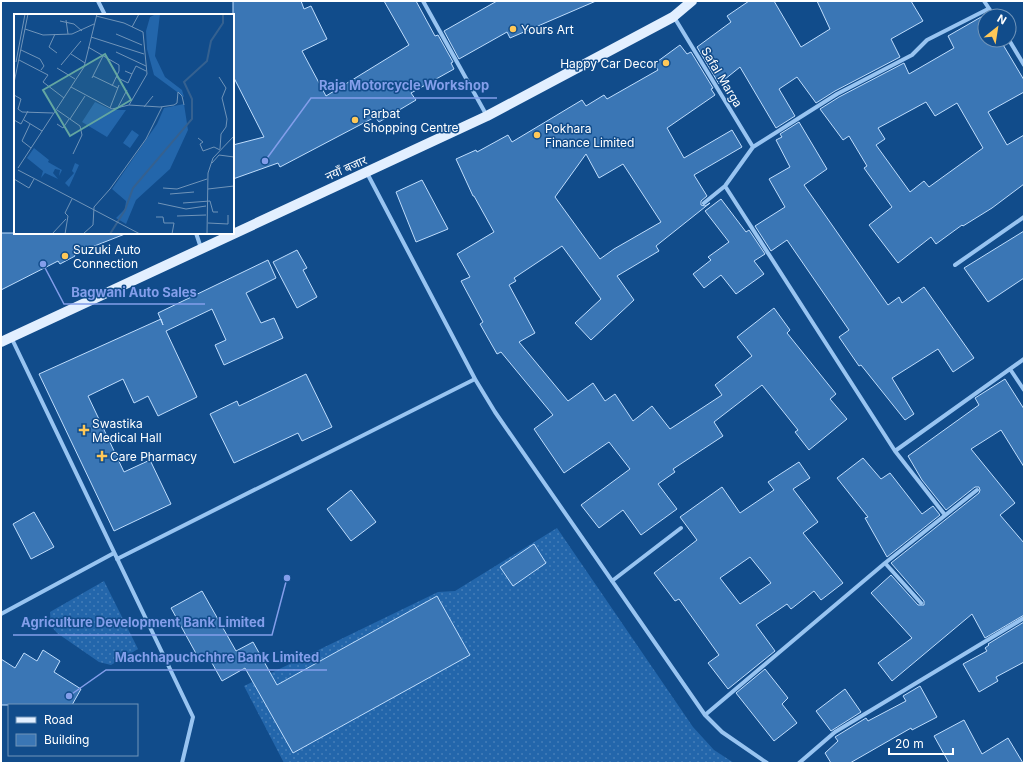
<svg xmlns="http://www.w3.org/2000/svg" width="1025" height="764" font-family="Inter,'Noto Sans Devanagari',sans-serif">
<defs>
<pattern id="grass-dots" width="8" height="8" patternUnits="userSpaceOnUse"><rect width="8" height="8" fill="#2366ab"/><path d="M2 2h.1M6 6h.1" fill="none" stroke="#447db8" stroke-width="1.8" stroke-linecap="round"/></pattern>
</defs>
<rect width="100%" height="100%" fill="#114c8b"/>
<path fill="url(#grass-dots)" d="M557 528 693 727 714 750 734 763H284L244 686 438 592 455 591Z
M104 581 138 649 111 665 99 662 57 633 51 626 50 612Z"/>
<path fill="#3a76b5" stroke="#bfddfd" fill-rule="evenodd" d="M233 1H301L304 9 311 6 327 39 302 51 326 96 409 45 384 1H416L435 36 438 35 453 62 451 63 454 69 411 93 416 100 379 122 375 117 280 167 278 163 233 179V145L264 137 233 76Z
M497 1H596L510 38 507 32 459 59 444 31Z
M749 1H774L801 47 830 29 817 1H911L923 21 891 39 900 57 835 91 816 103 797 77 779 89 795 116 776 128 740 67 719 84 697 47 731 22 727 16Z
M988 13 990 16H985V40H1003L1004 42 1002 43 1024 80V92L988 112 1007 145 1024 135V184L992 208 963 226 962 225 936 244 931 237 898 263 869 225 892 207 864 168 867 166 849 136 843 140 820 109 839 97 904 63 909 74 954 48 948 36ZM926 102 935 116 957 103 983 148 929 187 924 181 910 192 876 145 885 139 878 128Z
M680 45 687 54 691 52 713 88 711 89 715 95 667 128 684 158 732 130 742 147 694 175 707 196 701 201V205L705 206 710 203 656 246 659 251 617 276 634 300 591 340 575 323 601 299 562 246 514 278 516 281 509 285 535 333 519 342 568 401 593 383 605 401 615 394 633 421 652 406 670 429 722 395 715 385 752 356 737 337 774 308 790 330 787 333 836 394 830 399 847 419 809 450 795 432 798 430 762 385 714 422 723 436 673 469 675 472 658 484 677 509 641 535 623 510 599 528 581 505 630 469 609 442 564 473 534 429 553 415 501 352 497 354 480 324 483 322 461 281 470 277 457 254 494 232 474 196H473L456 159 476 150 477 152 508 135 512 142 582 100 586 106 604 95 607 99 658 70 654 64ZM586 154 599 178 623 164 661 222 614 249 600 259 555 197Z
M799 122 827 169 804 185 888 305 899 297 902 303 924 287 974 358 953 372 938 349 892 378 914 414 905 420 861 365 859 366 839 337 849 330 787 240 771 251 755 226 785 207 769 179 790 167 776 140 782 137 780 134Z
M422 180 448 229 416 242 396 192Z
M721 199 746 232 749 230 765 254 754 261 764 274 736 294 721 275 704 288 693 274 711 260 708 257 729 242 705 211Z
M1024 231V278L988 302 964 268Z
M1 233H125V234L74 254 75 256 60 264 58 261 1 290Z
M297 250 307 268 303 270 317 297 297 308 273 262Z
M268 260 276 278 246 293 261 323 274 318 283 338 224 365 215 345 226 340 212 309 166 331 197 397 158 416 148 396 134 403 123 379 88 396 124 472 150 460 171 504 114 531 39 374 161 319 163 325 158 313Z
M306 374 332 427 302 441 298 433 234 463 210 414 237 401 239 406Z
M1005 379 1024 409V467L1001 430 971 449 1015 503 1000 515 1024 543V615L985 638 972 614 892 681 878 663 912 638 871 593 891 575 918 605H924V601L891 563 979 493 980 490 979 487H975L946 510 922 480 908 456 979 405 975 398Z
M863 458 881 479 890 473 922 514 933 506 940 515 887 557 865 518 868 517 837 478Z
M799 462 810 478 793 489 818 522 803 533 843 583 821 600 814 591 791 609 787 604 756 625 775 651 728 689 708 663 719 655 679 599 675 601 654 573 697 540 680 517 722 487 740 513 774 490 768 482ZM750 557 771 583 740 604 720 578Z
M351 490 376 522 351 541 327 509Z
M34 512 54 547 31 559 13 524Z
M534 544 546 563 513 586 500 567Z
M202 591 236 651 253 642 277 685 437 596 470 655 293 753 245 668 222 681 207 654 199 659 171 608Z
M1024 622V662L996 677 998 681 979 692 963 664 987 651 985 648 989 645 988 644Z
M43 650 60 661 54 672 81 689 72 705H1V659L15 668 24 653 37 661Z
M765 669 788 698 782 704 797 723 774 741 736 693Z
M920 686 937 717 912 730 911 728 850 763H831L825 753 838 741 835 737 866 718 868 721 906 701 903 696Z
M845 689 861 712 831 731 816 711Z
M964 720 982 754 1008 738 1023 763H949L934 736Z"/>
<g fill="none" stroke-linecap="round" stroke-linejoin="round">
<path stroke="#98c4f1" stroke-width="4" d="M98 1 105 15
M423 1 487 116
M984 1 994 16
M674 17 753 147
M1009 40 1024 65
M367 173 475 379 495 412 705 715 722 732 767 763
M725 186 895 451 945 515
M704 203 725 186 753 147 837 94 912 55 927 40 988 9
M196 233 201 248
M955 265 1024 217
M11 337 193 717 182 763
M1010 369 1024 390
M895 451 1024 359
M117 559 475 379
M885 563 921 603
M612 581 681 528
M1 614 114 553
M705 715 885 563 977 490
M799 763 835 732 1024 618"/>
<path stroke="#e2efff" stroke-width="10" d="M1 342 487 116 673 17 692 1"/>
</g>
<g fill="#ffc858" stroke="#114c8b" stroke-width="1.5">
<circle cx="513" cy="29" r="4"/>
<circle cx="666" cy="63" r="4"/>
<circle cx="355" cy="120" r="4"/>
<circle cx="537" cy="135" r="4"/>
<circle cx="65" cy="256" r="4"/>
<path d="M82 424h4v4h4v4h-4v4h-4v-4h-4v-4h4z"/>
<path d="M100 450h4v4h4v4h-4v4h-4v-4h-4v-4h4z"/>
</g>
<g text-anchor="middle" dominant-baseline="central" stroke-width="3" stroke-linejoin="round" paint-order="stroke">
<g font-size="12" fill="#fff" stroke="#114c8b" text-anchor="start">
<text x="521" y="29">Yours Art</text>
<text x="658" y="63" text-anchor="end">Happy Car Decor</text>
<text x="363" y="113">Parbat<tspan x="363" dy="14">Shopping Centre</tspan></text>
<text x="545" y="128">Pokhara<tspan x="545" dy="14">Finance Limited</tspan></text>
<text x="73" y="249">Suzuki Auto<tspan x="73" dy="14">Connection</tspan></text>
<text x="92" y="423">Swastika<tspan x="92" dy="14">Medical Hall</tspan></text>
<text x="110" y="456">Care Pharmacy</text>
</g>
<g font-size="12" fill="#fff" stroke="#114c8b">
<text transform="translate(722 77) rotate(59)">Safal Marga</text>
<text transform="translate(346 168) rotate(-24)">नयाँ बजार</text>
</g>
</g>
<g transform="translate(14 14)">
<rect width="220" height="220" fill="#114c8b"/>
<path d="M81 88 98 96H112L93 123 68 108ZM61 149 65 151 55 173 51 169 60 159 58 157Z" fill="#2366ab"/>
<path d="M142 0H146L141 42 151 63 168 76 170 83 140 61 133 35 132 17 136 3ZM170 90 174 116 156 155 122 186 112 210 102 204 111 195 112 187 98 175 143 110 150 94Z" fill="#2366ab"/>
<path d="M118 116 125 121 116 134 109 129ZM20 134 35 146 34 148 48 156 45 162 46 156 41 155 39 159 44 165 31 159 27 164 29 157 13 144Z" fill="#2366ab"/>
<path fill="none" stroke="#356190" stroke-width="2" d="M96 220 111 196 119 174 178 105V85L170 68 193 47 197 27 209 9V0"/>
<path fill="none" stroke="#7094b9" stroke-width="1" d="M82 2 110 9 129 18 133 60 115 91M52 6 54 20M46 7 60 10 68 17M118 13 125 0M11 15 29 21 58 20 80 10M41 20 35 33 43 39M102 20 128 31M77 23 130 40M74 33 105 51V57L98 72M7 36 26 45 30 52 27 56M102 38 132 52M57 40 71 49M5 46 34 61 29 68 50 84M2 48 11 0M47 51 67 27M43 54 61 65M118 60 122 52 132 57M79 62 104 74M102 63 114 69 118 60 111 57M205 63 212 74 208 84 213 105 212 113 207 120 206 135M78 64 89 42M0 69 14 0M57 73 98 95 115 91 146 93 160 91 163 89 164 78 168 82 170 91M0 81 7 85 4 95 8 98 39 99M130 93 139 82M96 94 105 71M103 95 113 76M43 96 66 112 68 121 59 140M56 105 71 82M0 106 7 110 14 97M10 106 28 117M16 110 8 127 17 134M43 110 49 114 55 105M184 124 189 128 186 130 189 137 200 133 206 136M198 149 205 141 220 143M4 154 70 53 83 0M4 156 126 220M0 165 15 174 20 165M149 174 163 175 193 165M194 175 220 172M156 180 180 178M144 189 172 195 192 192M169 189 196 187 199 198H204M163 202 192 201M142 203H149L150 209H160L158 220M194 209 214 210V201M38 220 52 205M51 220 54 202 51 199 58 185M69 220 79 211 80 193 96 175 132 125 148 93M166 220H181M193 220 194 159 199 144 220 122"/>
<path fill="#63a6a1" fill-opacity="0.15" stroke="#63a6a1" stroke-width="2" d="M91 40 117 86 56 122 29 76Z"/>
<rect width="220" height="220" fill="none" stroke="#fff" stroke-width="2"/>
</g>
<path fill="none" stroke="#839eea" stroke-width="1.5" d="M265 161L311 98H497M43 264L64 304H205M287 578L272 635H13M69 696L106 670H327"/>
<g fill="#839eea" stroke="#114c8b" stroke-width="1.5">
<circle cx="265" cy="161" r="4"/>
<circle cx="43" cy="264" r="4"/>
<circle cx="287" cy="578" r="4"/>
<circle cx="69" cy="696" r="4"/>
</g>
<g font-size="13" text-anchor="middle" font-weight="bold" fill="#839eea" stroke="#114c8b" stroke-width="3" stroke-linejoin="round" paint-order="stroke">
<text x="404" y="90">Raja Motorcycle Workshop</text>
<text x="134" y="297">Bagwani Auto Sales</text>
<text x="143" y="627">Agriculture Development Bank Limited</text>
<text x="217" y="662">Machhapuchchhre Bank Limited</text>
</g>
<rect width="1025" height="764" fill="none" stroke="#ffffff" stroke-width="4"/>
<rect x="8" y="704" width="130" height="52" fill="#114c8b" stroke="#7094b9"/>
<rect x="16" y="717" width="20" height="6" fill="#e2efff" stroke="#7094b9"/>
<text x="44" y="724" font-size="12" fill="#ffffff">Road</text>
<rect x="16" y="734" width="20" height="12" fill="#3a76b5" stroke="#7094b9"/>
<text x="44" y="744" font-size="12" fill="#ffffff">Building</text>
<g transform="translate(997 28) rotate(30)"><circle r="19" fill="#114c8b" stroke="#7094b9"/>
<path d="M0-3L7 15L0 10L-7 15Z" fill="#ffc858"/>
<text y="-6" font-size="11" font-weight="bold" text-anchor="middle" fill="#ffffff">N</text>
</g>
<path d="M889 748v6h64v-6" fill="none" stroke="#ffffff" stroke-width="2"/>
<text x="895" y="748" font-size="12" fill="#ffffff" stroke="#114c8b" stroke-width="3" paint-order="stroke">20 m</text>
</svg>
